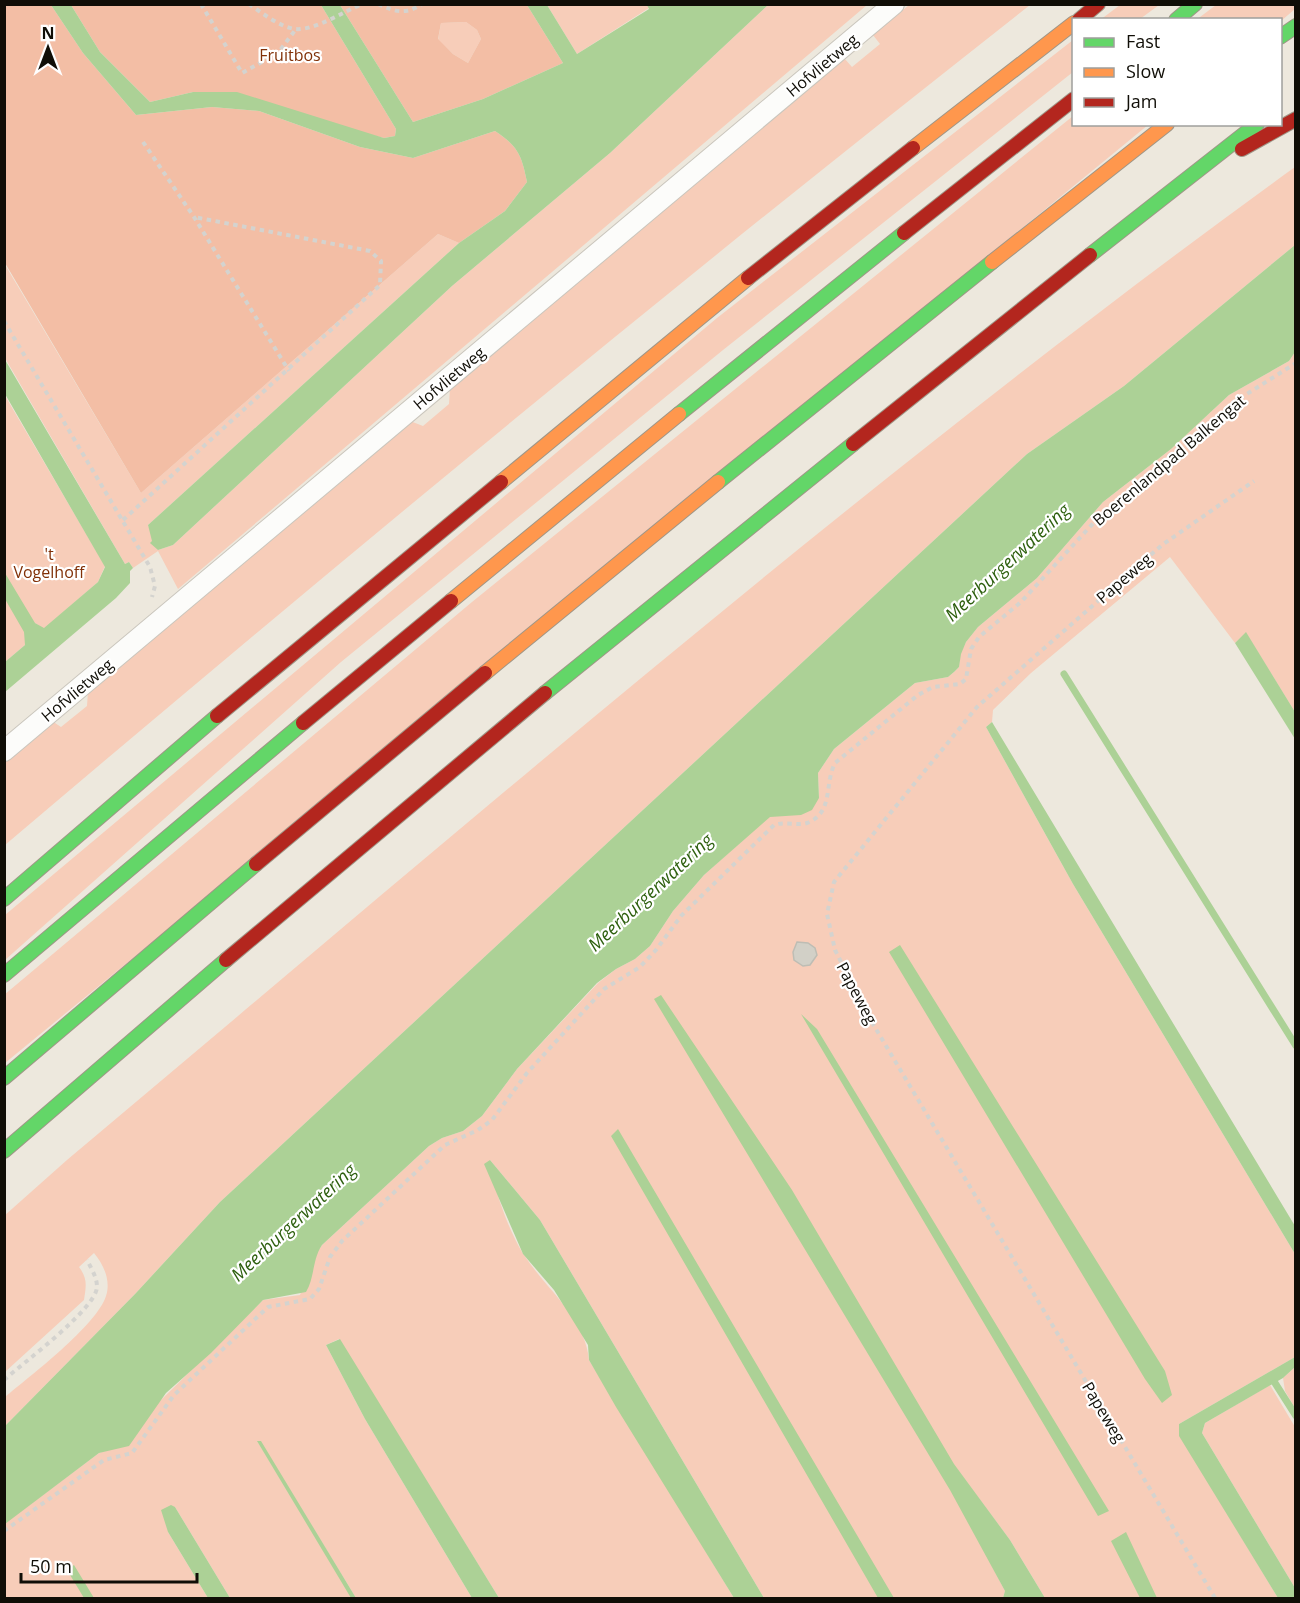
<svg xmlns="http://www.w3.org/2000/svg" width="1300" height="1603" font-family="'Open Sans',sans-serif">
<rect width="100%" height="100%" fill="#ede8dd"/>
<path fill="#f7cdb9" d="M647 4 649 8 577 54 547 5Z
M768 5H867L178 589 158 551 133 568 129 562 125 564 5 358 4 263 141 493 438 234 459 243 148 525 158 550 173 545 452 286 610 153Z
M909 5H1030C682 278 342 559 5 845V761L52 721 61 727 87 706 88 691 410 421 423 426 449 404 450 388 844 58 852 67 880 44 873 35Z
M1120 5H1159L1140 19 1100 20Z
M1216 5H1295V9L1281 21 1196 20Z
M466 22 477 30 481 39 468 63 453 54 438 40 441 23Z
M1073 40V72L723 350 341 662 5 960V915L717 318Z
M1073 116 1074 124 1148 125 5 1063 4 995 472 602Z
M1295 167V245L1124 386 1027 454 220 1202 136 1293 5 1426V1397C29 1377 97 1325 106 1296 111 1281 104 1265 94 1253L79 1267C88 1279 86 1286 84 1300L5 1372 4 1216 67 1160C470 822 869 475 1295 167Z
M1295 352V712L1246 633 1235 643 1170 557 1031 673 993 710 992 722 986 727 1073 884 1295 1254V1357L1179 1424 1180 1436 1278 1598H1045L1010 1540 954 1465 990 1562 1005 1591 1003 1598H764L540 1220 490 1160C492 1185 510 1234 524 1255 546 1289 585 1318 589 1360L734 1598H499L339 1339 326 1345 365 1419 472 1598H356L260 1441 258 1442 352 1598H230L175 1507 168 1532 208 1598H5L4 1524 99 1453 111 1449 263 1300 300 1295 316 1254 322 1245 429 1146 442 1138 463 1131 482 1116 517 1069 598 983 616 969 635 959 650 946 673 911 704 875 770 816H782L819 798 818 773 834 749 915 683 948 677 954 672 959 667 960 654 966 642 978 627 1037 578 1103 502 1171 449 1229 395 1289 361Z
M4 394 105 566 98 582 44 629 35 623 25 645 5 662Z
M1295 1367V1408L1285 1391 1283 1378Z
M1270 1385 1295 1427V1588L1202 1433 1205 1423Z"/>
<path fill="#f3bea5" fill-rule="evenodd" d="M4 5H51L83 53 136 115 212 107 259 111 360 147 413 158 495 131C518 146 522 156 527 182L505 211 459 243 438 234 141 493 5 263Z
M71 5H321L396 129 395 136 384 138 193 92 150 102 100 52Z
M340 5H527L563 63 483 99 413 122ZM466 22 477 30 481 39 468 63 453 54 438 39 441 23Z"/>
<path fill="#acd196" d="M51 5H71L100 52 150 102 193 92H237L384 138 395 136 396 129 321 5H340L413 122 483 99 563 63 527 5H547L577 54 649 9 647 5H768L610 153 452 286 173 545 158 550 150 543 152 541 148 525 459 243 505 211 527 182C522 156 518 146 495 131L413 158 360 147 259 111 212 107 136 115 83 53Z
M1295 245V352L1289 361 1229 395 1171 449 1103 502 1037 578 978 627 966 642 961 654 959 667 954 672 948 677 915 683 834 749 818 773 819 798 812 810 801 815 770 817 704 875 673 911 650 946 635 959 616 969 597 983 517 1069 482 1116 463 1131 442 1138 429 1146 322 1245C312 1260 315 1277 306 1292L263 1300 211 1353 166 1393 129 1446 99 1453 5 1524V1426L136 1293 220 1202 1027 454 1124 386Z
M4 358 125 564 129 562 133 568 130 571V583L116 598 5 692V662L25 645 24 632 5 599V573L35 623 44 628 98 582 105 567 5 394Z
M1246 632 1295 712V739L1235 643Z
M992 722 1295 1226V1254L1073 884 986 727Z
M900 945 1165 1371 1172 1395 1162 1403 1145 1379 889 952Z
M661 995 792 1190 954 1464 1010 1540 1045 1598H1003L1005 1591 950 1490 654 999Z
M801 1014 817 1029 1109 1511 1098 1516Z
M618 1129 894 1598H878L611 1136Z
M490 1160 540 1220 764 1598H734L616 1407 589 1360 588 1345 554 1290 523 1254 484 1164Z
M340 1339 499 1598H472L365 1419 326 1345Z
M1295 1357V1367L1283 1378 1205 1423 1202 1433 1295 1588V1598H1278L1179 1436V1424Z
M257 1441H261L356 1598H351Z
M171 1505 175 1507 230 1598H208L168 1532 161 1510Z
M1126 1532 1157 1598H1140L1111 1541Z
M74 1565 94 1598H84L67 1570Z"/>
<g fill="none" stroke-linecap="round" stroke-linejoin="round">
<path stroke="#acd196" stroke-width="7" d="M1064 674 1296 1046
M1275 1383 1296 1416"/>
</g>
<path fill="#d2d0c7" stroke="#bebdb4" stroke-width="1.5" d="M797 942 808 943 815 948 817 955 810 965 803 966 794 960 793 952Z"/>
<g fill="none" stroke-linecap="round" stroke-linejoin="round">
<defs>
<path id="street" d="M4 751 894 4"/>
<path id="fast" d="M1176 20 1195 4
M1280 37 1296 26
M1090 255 1257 124
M679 414 904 233
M718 482 992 262
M545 693 853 444
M4 899 217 716
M4 975 303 723
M4 1078 256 864
M4 1151 226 960"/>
<path id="slow" d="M913 148 1074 23
M992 262 1167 124
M501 482 748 278
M451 601 679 414
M485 673 718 482"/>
<path id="jam" d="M1079 20 1098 4
M1242 149 1296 119
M904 233 1074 99
M748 278 913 148
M853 444 1090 255
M217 716 501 482
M303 723 451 601
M256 864 485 673
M226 960 545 693"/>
</defs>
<use href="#street" stroke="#cac6bd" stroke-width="22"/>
<use href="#fast" stroke="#9f9687" stroke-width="16"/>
<use href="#slow" stroke="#9f9687" stroke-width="16"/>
<use href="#jam" stroke="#9f9687" stroke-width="16"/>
<path stroke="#d4d3cf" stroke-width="4" stroke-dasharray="4.5 4.5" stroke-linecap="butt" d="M201 4 242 73 278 53 296 29
M249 4C262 13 280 27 295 29 314 31 345 11 362 4
M378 4C395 12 406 15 422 4
M143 142 194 217 289 371
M4 321 150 567 155 586 152 597
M123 520 380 285 381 261 370 251 194 217
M4 1380C23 1363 96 1309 97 1287 97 1277 91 1268 87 1260
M4 1531 104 1460 132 1453 174 1395 268 1307 310 1299 319 1289 330 1257 342 1241 445 1145 478 1130 492 1120 527 1073 604 989 640 967 656 950 681 916 774 825C785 821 797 826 807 823 834 813 824 784 835 763L918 695 933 687 960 684 966 679 971 649 979 637 1021 602 1098 518 1181 454 1231 404 1296 363
M1215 1598 870 1019 835 950 827 914 834 882 977 707 1162 545 1254 481"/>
<use href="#street" stroke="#fcfcfa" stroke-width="20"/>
<use href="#fast" stroke="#63d668" stroke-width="14"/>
<use href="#slow" stroke="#ff974d" stroke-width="14"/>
<use href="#jam" stroke="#b3261e" stroke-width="14"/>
</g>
<g text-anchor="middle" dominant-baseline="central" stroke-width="4.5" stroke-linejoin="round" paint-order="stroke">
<g font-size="16" fill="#813007" stroke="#fff">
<text x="290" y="55">Fruitbos</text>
<text x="49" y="554">'t<tspan x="49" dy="18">Vogelhoff</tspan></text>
</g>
<g font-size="16" fill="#100e07" stroke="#fff">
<text transform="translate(822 65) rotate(-40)">Hofvlietweg</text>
<text transform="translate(449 378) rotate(-40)">Hofvlietweg</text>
<text transform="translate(1169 460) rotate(-40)">Boerenlandpad Balkengat</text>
<text transform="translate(1124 578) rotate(-41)">Papeweg</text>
<text transform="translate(77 690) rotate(-40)">Hofvlietweg</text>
<text transform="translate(857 993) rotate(62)">Papeweg</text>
<text transform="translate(1104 1412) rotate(59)">Papeweg</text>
</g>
<g font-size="18" font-style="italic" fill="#2e600f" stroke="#fff">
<text transform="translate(1007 562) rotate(-43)">Meerburgerwatering</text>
<text transform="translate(650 892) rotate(-43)">Meerburgerwatering</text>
<text transform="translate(293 1222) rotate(-43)">Meerburgerwatering</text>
</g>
</g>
<rect width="1300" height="1603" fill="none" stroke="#100e07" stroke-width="12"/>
<rect x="1072" y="18" width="210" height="108" fill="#ffffff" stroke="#9f9f9c" stroke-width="1.5"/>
<rect x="1084" y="38" width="30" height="9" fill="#63d668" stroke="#9f9f9c" stroke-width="1.5"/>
<text x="1126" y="48" font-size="18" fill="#100e07">Fast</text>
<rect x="1084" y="68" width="30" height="9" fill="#ff974d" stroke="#9f9f9c" stroke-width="1.5"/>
<text x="1126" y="78" font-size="18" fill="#100e07">Slow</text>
<rect x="1084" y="98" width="30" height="9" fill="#b3261e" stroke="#9f9f9c" stroke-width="1.5"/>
<text x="1126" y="108" font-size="18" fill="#100e07">Jam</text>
<g transform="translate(48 48)" stroke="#ffffff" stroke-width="4.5" paint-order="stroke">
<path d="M0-4.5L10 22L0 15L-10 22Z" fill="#100e07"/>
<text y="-9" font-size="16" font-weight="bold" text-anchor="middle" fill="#100e07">N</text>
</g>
<path d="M21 1573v9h176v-9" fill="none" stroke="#100e07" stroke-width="3"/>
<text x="30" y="1573" font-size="18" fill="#100e07" stroke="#ffffff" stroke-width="4.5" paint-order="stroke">50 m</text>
</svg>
